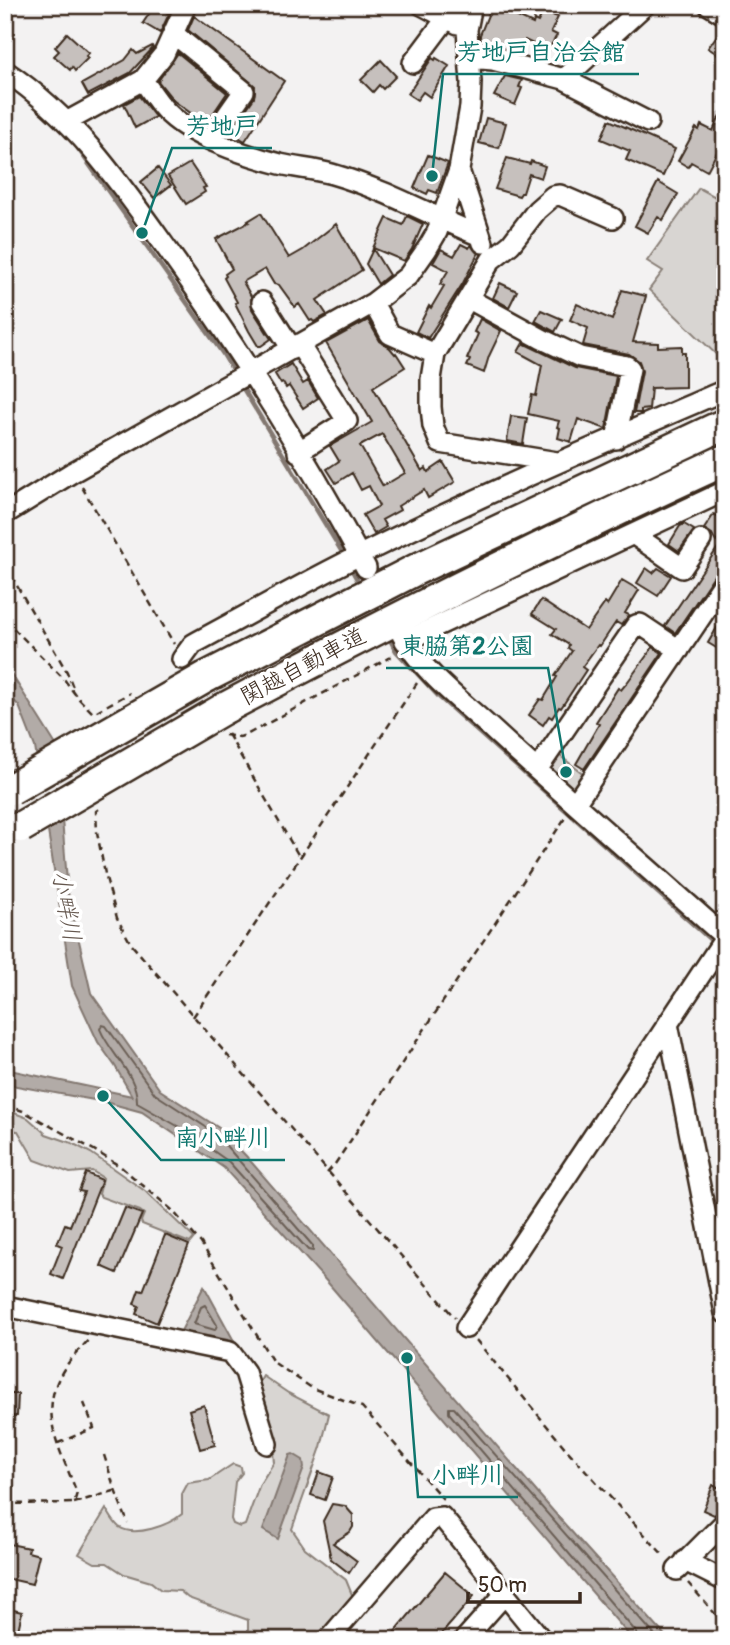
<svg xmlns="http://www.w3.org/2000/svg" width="730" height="1645" font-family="Pangolin,'Klee One',sans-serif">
<rect width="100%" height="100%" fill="#f3f2f2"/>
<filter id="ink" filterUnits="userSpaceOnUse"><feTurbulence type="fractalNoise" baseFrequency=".0143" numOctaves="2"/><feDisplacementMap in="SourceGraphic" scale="14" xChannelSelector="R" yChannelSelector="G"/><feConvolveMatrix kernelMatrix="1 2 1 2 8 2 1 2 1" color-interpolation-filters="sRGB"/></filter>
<g filter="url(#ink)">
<path fill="#d8d5d2" stroke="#8a8078" stroke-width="2" d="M699 188 725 202V363L649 290 663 271 647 261Z
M555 752 589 778 574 791 551 774 553 771 545 765Z
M9 1111 28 1118 46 1134 72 1143 91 1153 145 1191 194 1238 190 1243 142 1224 141 1221 144 1214 140 1211 101 1197 99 1194 103 1178 92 1171 70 1173 35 1160 18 1131 5 1130V1119Z
M263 1376 288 1393 329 1414 321 1447 292 1529 305 1548 346 1580 353 1597 334 1624 315 1640H248V1620L188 1598 180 1591 161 1590 151 1582 124 1574 107 1563H95L79 1554 106 1509C110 1515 114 1523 119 1527 135 1538 169 1525 182 1514V1494L188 1483 209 1480 233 1464 241 1467 242 1473 235 1482 231 1519 233 1524 240 1527 245 1525 260 1484 274 1462 273 1453 277 1441 257 1387Z"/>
<path fill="#b2aba7" stroke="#827770" stroke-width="2" d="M5 664 56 745 68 893 91 993 160 1090 219 1128 246 1156 560 1519 669 1640H633L329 1284 224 1168 142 1112 105 1102 5 1084V1069L132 1096 115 1066 98 1042 72 986 35 747 19 706 5 691Z
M204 1286 234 1341 181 1331Z
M293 1454 303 1460 304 1468 278 1539 263 1530 290 1455Z"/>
<path fill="#f3f2f2" d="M59 742 66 821 44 834 33 758Z"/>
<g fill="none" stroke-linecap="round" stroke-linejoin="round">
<path stroke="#6b5e55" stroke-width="2" d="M102 1025 106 1026 155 1094 215 1133 313 1246V1251L308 1250 229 1162 181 1128 137 1103C138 1075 110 1054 100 1029Z
M205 1305 217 1325 215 1330 194 1324 201 1307Z
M638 1640 636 1632 449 1413V1408H454L659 1640"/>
<path stroke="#827770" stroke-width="4.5" d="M74 143 223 354 235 374
M241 385 345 557
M349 565 360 585
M388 636 396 651 439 697 714 943"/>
</g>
<path fill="#c6c0bd" stroke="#3b2a1e" stroke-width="2" fill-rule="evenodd" d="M155 5 169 14 160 33 143 23Z
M492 5H512L509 13 533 24 534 20 538 22 543 12 558 17 551 32 557 35 548 51 525 40 519 54 480 40V35Z
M194 16 284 81 245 141 230 132 254 98 255 86 188 30Z
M723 27H725V59L708 48Z
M67 33 89 53 86 56 88 58 75 71 72 67 70 70 54 56 59 51 55 47Z
M152 46 153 48 130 73 88 95 82 84 125 60 133 50 137 54Z
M178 53 227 93 206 124 174 101 158 81Z
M432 58 435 60 436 58 449 66 430 97 423 92 417 100 408 94Z
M381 60 396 76 383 89 379 85 373 92 361 80Z
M505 76 522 80 519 87 522 88 515 105 494 96Z
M139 96 155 117 135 128 124 104Z
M725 104V137L707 171 691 162 688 167 678 161 696 128 699 130 701 125 713 131Z
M486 118 506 123 499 148 479 143Z
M609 120 675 149 663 176 626 160 630 151 601 139Z
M428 155 448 163 437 193 429 190 427 194 414 188Z
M507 158 530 164 531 161 545 166 541 178 529 174 523 193H521L519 196 495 189Z
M190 163 206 187 203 188 205 192 186 204 168 176Z
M158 168 171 185 154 198 141 182Z
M658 182 678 194 663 220 658 217 648 233 635 226Z
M261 213 289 258 303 250 336 224 362 270 317 300 327 315 314 322 312 320 310 321 299 304 295 307 279 285 274 284 265 269 243 282 251 296 252 309 271 339 261 346H258L249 331 235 303 237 302 224 278 226 276 225 274 232 269 216 239 249 222 248 221Z
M407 216 423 224 412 249 404 261 373 248 387 218 403 225Z
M461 244 469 248 471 245 478 254 463 283 428 338 416 332 429 306 431 308 444 286 440 284 448 271 433 263 441 249 454 256Z
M373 249 389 275 378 284 366 264Z
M500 283 517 291 509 307 493 298Z
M622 290 646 296 633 342 658 343V347L682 346V353H685V387L651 388 649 409 641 410V413H634L642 371 639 361 629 354 583 345 588 328 570 320 577 304 612 320Z
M541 310 562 319 555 332 535 321Z
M480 319 501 331 489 356 484 373 467 366 470 360 467 359 478 334 474 332Z
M368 320 380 341 390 348 395 354 396 353 405 367 373 387 422 471 426 468 428 472 443 462 455 482 428 498 424 490 398 506 400 510 382 520 386 527 374 534 363 515 379 506 369 486 361 490 352 473 336 483 327 469 339 461 330 446 372 422 326 343ZM382 434 405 473 383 486 360 446Z
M523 343 575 368 616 376 606 429 578 419 571 442 558 438 560 428 557 427 559 421 528 414 532 395 536 396 542 365 518 352Z
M291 364 303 384 308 381 318 398 303 408 289 386 286 388 283 383 281 384 275 374Z
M511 416 527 418 523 444 507 441Z
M714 514 725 521V528L716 542 712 534 704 529Z
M684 524 694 530 679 551 669 544 680 526Z
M725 537V569L715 574 675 633 665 626Z
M646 568 653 573 658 568 671 576 658 596 637 583Z
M622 580 639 590 625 613 629 615 621 625 616 622 600 646 598 645 582 667 586 670 561 708 559 707 552 718 549 716 543 725 529 715 540 699 543 700 557 677 555 676 572 651 568 648 569 645 552 634 556 629 532 614 541 600 586 630 605 603 607 605Z
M725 614V653L708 643Z
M653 647 662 653 584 769 576 764 599 724 596 722 618 688 621 690 626 684Z
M86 1173 102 1180 63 1279 51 1274 62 1246 57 1244 65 1224 70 1226 84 1192 79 1191Z
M125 1208 142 1214 117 1273 101 1266Z
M165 1235 189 1245 157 1323 136 1314 139 1306 134 1304 139 1290 143 1291Z
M5 1394H18L17 1416H5Z
M204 1405 215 1445 200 1449 189 1410Z
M319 1472 333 1477 325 1500 311 1495Z
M713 1485 725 1490V1510L714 1515 703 1510Z
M332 1504 345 1506 353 1515V1527L350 1532 333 1543 357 1561 349 1573 331 1559 323 1521Z
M5 1543 29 1548 28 1552 39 1555 32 1584 5 1578Z
M445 1572 474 1596 452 1622 436 1640H388Z
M5 1608 22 1612 16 1640H5Z"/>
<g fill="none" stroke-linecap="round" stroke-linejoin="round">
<defs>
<path id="minor" d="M422 5 458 24
M709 5 725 15
M174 34 244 91 211 138
M469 58 493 60 564 79 648 122
M413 63 446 19
M5 71C78 120 122 186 172 256 243 355 308 460 366 568
M564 79 645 5
M143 80C150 90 157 101 165 110 190 137 245 155 280 164 297 168 315 169 332 174 384 189 430 215 480 236
M68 121 143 80 164 54 186 5
M459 170 483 243
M469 299 542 339 580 357 627 366 630 369 616 439
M262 302 292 349
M373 303 390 334 435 354
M298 452 347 421 299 344
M557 462 440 443 433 426 431 407V379L435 354 491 260 511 244 537 210 553 196 560 195 613 218
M5 514 73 472 373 303 408 276 427 249 437 232 459 170 470 107 471 82 467 30 472 5
M633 534 682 568 701 540
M402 635C423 673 463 702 494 731 570 801 648 868 725 937
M405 641 725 491
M182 659 193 644C249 614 305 582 362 554 481 495 603 443 725 390
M537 770 636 625 640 624 679 650
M575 804 725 581
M668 1024 725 1313
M5 1306 230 1352 245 1372 267 1444
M466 1328 725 938
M685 1561 725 1581
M677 1570 725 1522
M328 1640 433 1518 442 1517 542 1640
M464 1640 504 1595"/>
<path id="highway" d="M206 677 417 569 725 424
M225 708C390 621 555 538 725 460"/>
</defs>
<use href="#minor" stroke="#3b2a1e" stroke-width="24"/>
<use href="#highway" stroke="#3b2a1e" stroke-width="35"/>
<path stroke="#3b2a1e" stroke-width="2.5" stroke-dasharray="7 5" stroke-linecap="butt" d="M82 487 174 644
M5 565 67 672 74 690
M5 620 64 679 77 697 93 713 130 693
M228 734 300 858
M225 735 240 737 248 734 394 655
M99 809 96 811 97 832 105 874 117 918 131 944 455 1318
M193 1017 417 683
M5 1105 23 1111 94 1150 121 1167 172 1210 201 1243 273 1362 312 1388 362 1407 443 1499
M327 1173 335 1164 565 818
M476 1340 567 1450 665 1557
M58 1443 94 1428 84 1403
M104 1455 115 1490 128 1523
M74 1503 114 1491
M5 1504 74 1503 77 1493C61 1450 36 1413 64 1369 71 1358 81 1349 89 1339
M688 1583 725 1625"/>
<use href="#minor" stroke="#fff" stroke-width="19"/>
<use href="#highway" stroke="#fff" stroke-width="30"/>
<defs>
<path id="highway-bridge" d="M11 789 206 677
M21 827 225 708"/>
</defs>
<use href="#highway-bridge" stroke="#3b2a1e" stroke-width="35" stroke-linecap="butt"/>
<use href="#highway-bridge" stroke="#fff" stroke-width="30"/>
</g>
</g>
<g text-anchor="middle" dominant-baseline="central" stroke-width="7" stroke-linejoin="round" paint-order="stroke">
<g font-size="23" fill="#3b2a1e" stroke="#fff">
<text transform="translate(303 666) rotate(-28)">関越自動車道</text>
</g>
<g font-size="24" font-style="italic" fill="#65574e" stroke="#fff">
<text transform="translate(66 906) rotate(80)">小畔川</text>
</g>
</g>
<path fill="none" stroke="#0f766e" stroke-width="2.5" d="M432 176L443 74H639M142 233L172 148H272M566 772L548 668H386M103 1096L161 1160H285M407 1358L418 1497H518"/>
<g fill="#0f766e" stroke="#fff" stroke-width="2.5">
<circle cx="432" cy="176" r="7"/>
<circle cx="142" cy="233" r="7"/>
<circle cx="566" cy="772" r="7"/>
<circle cx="103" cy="1096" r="7"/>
<circle cx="407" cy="1358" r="7"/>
</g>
<g font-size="24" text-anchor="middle" font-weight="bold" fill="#0f766e" stroke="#fff" stroke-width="7" stroke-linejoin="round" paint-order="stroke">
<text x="541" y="60">芳地戸自治会館</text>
<text x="222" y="134">芳地戸</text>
<text x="467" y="654">東脇第2公園</text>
<text x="223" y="1146">南小畔川</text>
<text x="468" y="1483">小畔川</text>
</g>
<rect width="730" height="1645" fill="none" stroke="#fff" stroke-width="28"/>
<rect x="14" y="14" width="702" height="1617" fill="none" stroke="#3b2a1e" stroke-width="2.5" filter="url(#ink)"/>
<path d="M468 1592v10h112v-10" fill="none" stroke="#3b2a1e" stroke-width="3.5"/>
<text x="478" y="1592" font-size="21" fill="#3b2a1e" stroke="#ffffff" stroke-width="5" paint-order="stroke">50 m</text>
</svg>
